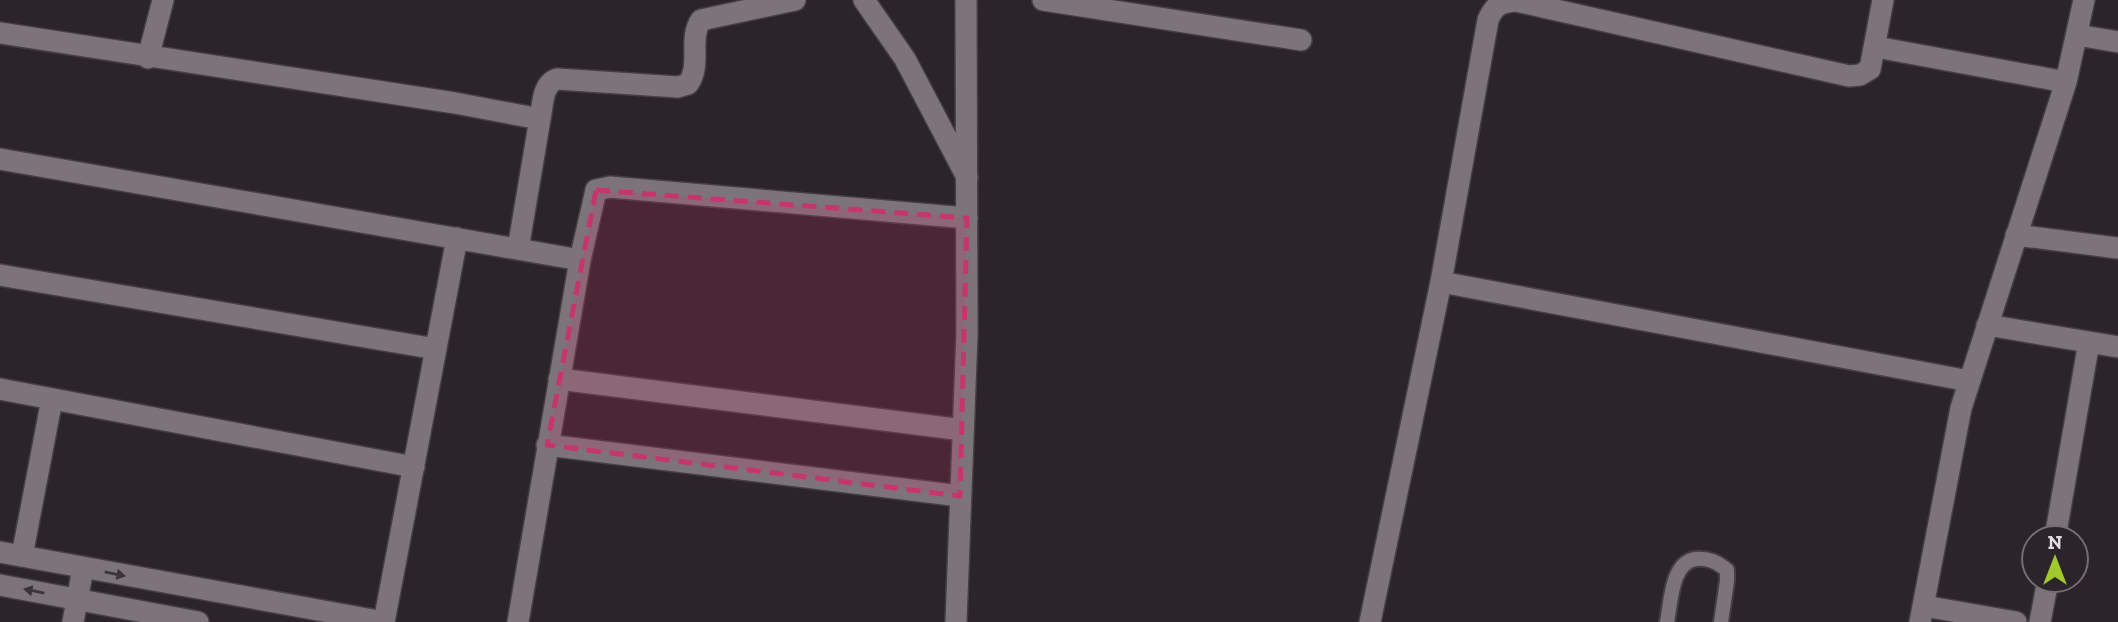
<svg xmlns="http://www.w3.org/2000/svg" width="2118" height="622" font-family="'Zilla Slab',serif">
<rect width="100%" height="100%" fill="#2b242a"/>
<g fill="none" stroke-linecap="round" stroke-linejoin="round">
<defs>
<path id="lane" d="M1667 622C1671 603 1671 562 1696 559 1709 558 1717 562 1727 570V581L1721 622"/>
<path id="street" d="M864 0 905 59 967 177
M1043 0 1301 40
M0 33 455 103 540 119 518 249
M2077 35 2118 42
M1876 47 2066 82
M148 58 163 0
M540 119C543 105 542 84 557 79L678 87 688 84C702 65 688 39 701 20L795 0
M0 159 580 260
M2016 235 2118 248
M0 275 436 349
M1441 282 1969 381
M1987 325 2118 347
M559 379 963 430
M0 389 414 467
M547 445 960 496
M2055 538 2089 342
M22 556 52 399
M1924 606 2016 622
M73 622 83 568
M384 622 457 238
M518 622 580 260 596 190 610 187 967 218
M1370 622 1441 282 1488 20C1494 6 1500 2 1516 1L1849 76 1860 75 1870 69 1883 0
M1920 622 1961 408 2066 82 2084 0
M2040 622 2048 580"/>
<path id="secondary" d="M0 552 384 622
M0 585 198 622
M956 622 967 334 966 0"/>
</defs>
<use href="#lane" stroke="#443f43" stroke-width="18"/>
<use href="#street" stroke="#443f43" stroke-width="24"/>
<use href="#secondary" stroke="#443f43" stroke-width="24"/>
<use href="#lane" stroke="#7d747b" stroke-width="14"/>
<use href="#street" stroke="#7d747b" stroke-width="21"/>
<use href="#secondary" stroke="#7d747b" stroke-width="21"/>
</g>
<defs><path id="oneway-solid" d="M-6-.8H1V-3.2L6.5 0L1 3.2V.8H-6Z" transform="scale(1.75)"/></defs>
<g fill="#3b343a">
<use href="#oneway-solid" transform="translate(115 574) rotate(11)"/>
<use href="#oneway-solid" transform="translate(34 591) rotate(-169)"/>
</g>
<path fill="#c7356f" fill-opacity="0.2" stroke="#c7356f" stroke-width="5" stroke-dasharray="14 9" stroke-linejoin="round" d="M596 190 967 218 960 496 547 445Z"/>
<g transform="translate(2055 559)"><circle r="33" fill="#2b242a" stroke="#746e73" stroke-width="2"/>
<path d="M0-5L12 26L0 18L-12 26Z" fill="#a0c92c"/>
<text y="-10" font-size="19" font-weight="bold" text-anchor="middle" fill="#e1dce0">N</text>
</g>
</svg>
